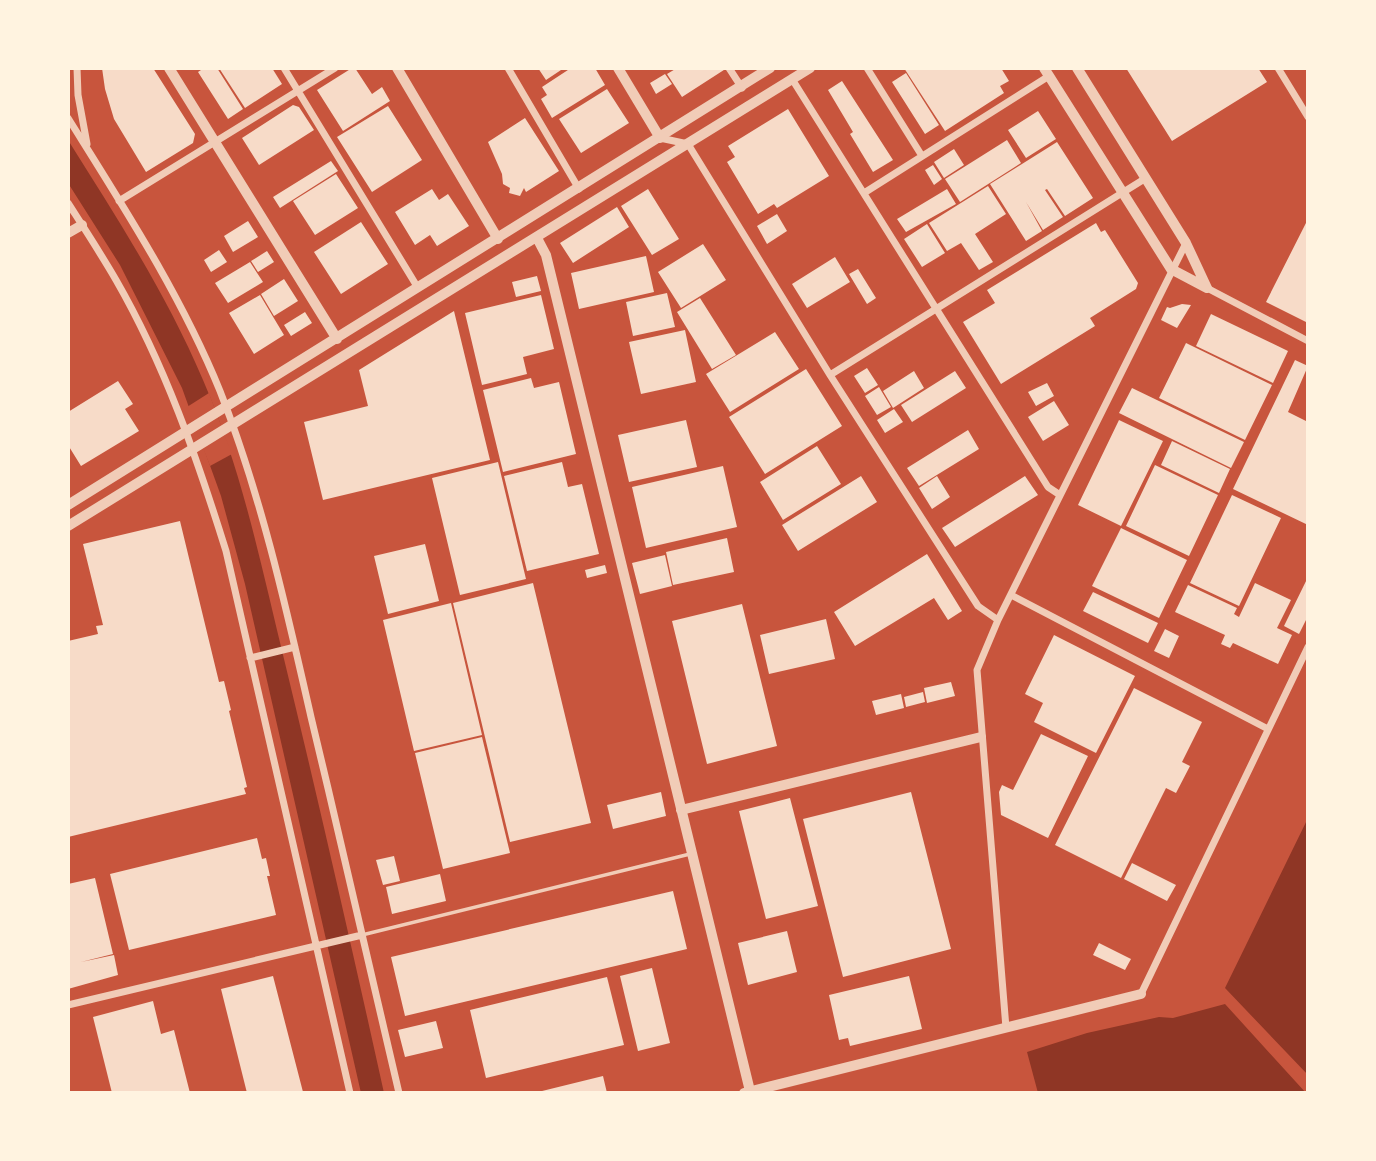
<svg xmlns="http://www.w3.org/2000/svg" width="1376" height="1161" font-family="'Varela Round',sans-serif">
<rect width="100%" height="100%" fill="#c8553d"/>
<path fill="#8f3625" d="M68 140C117 218 167 295 203 380 242 470 261 565 284 659 319 803 352 948 384 1093H361L245 584 221 496 182 388 120 265 68 183Z
M1308 818V1075L1225 988Z
M1225 1004 1306 1093H1038L1027 1052 1087 1033 1159 1017 1173 1018Z"/>
<path fill="#c8553d" d="M209 393 232 454 210 466 187 407Z"/>
<path fill="#f7dbc8" d="M102 68H153L195 134 193 143 146 172 114 119 105 89Z
M204 68H217L243 109 228 119 198 72Z
M219 68H272L282 84 245 108Z
M352 68H355L372 94 382 87 390 101 343 131 317 90Z
M538 68H564L546 80Z
M571 68H595L605 85 552 118 541 99 547 95 542 87Z
M677 68H727L682 97 667 74Z
M904 68H1001L1009 81 1000 86 1004 93 945 131Z
M1126 68H1258L1267 82 1172 141Z
M906 73 939 125 925 134 892 82Z
M665 74 672 84 656 94 650 83Z
M842 81 893 160 873 172 850 134 853 132 828 90Z
M607 89 629 123 581 153 559 119Z
M293 105 299 107 314 130 259 165 242 138Z
M388 106 422 160 372 192 337 137Z
M788 109 829 176 777 208 774 204 758 214 727 162 735 157 728 146Z
M1038 111 1056 139 1026 158 1008 130Z
M525 118 559 171 526 192 524 188 520 196 509 193 510 188 503 184 502 174 488 142Z
M1007 140 1021 163 960 202 945 179Z
M1057 142 1093 198 1065 216 1047 189 1045 190 1063 217 1043 230 1026 202 1042 231 1026 241 990 184Z
M954 149 964 165 944 178 934 162Z
M331 161 338 171 280 208 273 197Z
M933 165 942 179 934 185 925 170Z
M336 174 358 208 315 235 293 201Z
M988 186 1006 214 975 234 993 262 979 270 961 243 947 251 929 223Z
M432 189 439 200 448 194 469 226 437 246 430 235 415 245 395 212Z
M648 189 679 239 652 255 621 206Z
M947 189 956 204 906 232 897 219Z
M617 207 629 227 573 263 560 243Z
M777 214 787 231 767 244 757 226Z
M1308 219V323L1266 302Z
M248 221 258 237 233 252 224 236Z
M361 222 388 264 341 294 314 252Z
M1096 223 1101 232 1105 230 1138 283 1136 289 1090 318 1095 326 1001 384 963 322 995 303 987 290Z
M927 224 945 253 922 267 904 239Z
M703 244 726 280 681 308 658 272Z
M219 250 227 262 211 272 204 260Z
M267 251 274 262 258 272 251 261Z
M646 256 654 292 579 309 571 273Z
M835 257 850 282 807 308 792 284Z
M250 262 263 282 228 303 215 283Z
M858 269 876 298 867 304 849 274Z
M537 276 541 291 516 297 512 282Z
M284 279 298 301 274 316 261 294Z
M667 293 675 327 633 336 626 302Z
M260 295 284 335 254 354 229 313Z
M541 295 554 349 523 357 527 374 482 385 465 313Z
M700 298 736 355 712 369 677 312Z
M1182 304 1191 305 1177 328 1161 320 1167 307 1170 308Z
M454 311 490 460 323 500 304 422 368 406 359 370Z
M305 312 312 323 291 336 284 325Z
M1211 314 1288 351 1273 383 1196 346Z
M685 330 696 382 641 394 629 342Z
M775 332 799 369 730 412 706 374Z
M1186 343 1272 385 1245 440 1159 398Z
M1295 360 1308 366 1288 412 1308 422V525L1233 489Z
M867 368 878 385 865 393 854 376Z
M806 369 842 426 765 474 729 417Z
M914 371 924 388 893 408 883 391Z
M955 371 966 388 912 422 901 405Z
M531 378 534 388 559 382 576 454 503 472 483 390Z
M118 381 133 404 125 409 139 431 81 466 68 445V412Z
M1047 383 1054 396 1036 406 1028 392Z
M879 387 891 407 877 415 865 396Z
M1132 388 1244 442 1231 468 1119 413Z
M1054 401 1069 425 1043 441 1028 417Z
M894 409 903 422 885 433 877 420Z
M686 420 697 467 629 482 618 435Z
M1119 420 1163 441 1121 526 1078 505Z
M968 430 979 449 919 486 907 468Z
M1172 441 1230 469 1219 493 1161 465Z
M817 446 841 484 783 520 760 482Z
M498 462 526 579 460 595 432 478Z
M562 462 568 487 582 484 599 554 527 571 504 476Z
M1155 465 1218 495 1189 556 1126 526Z
M723 466 737 527 646 548 632 487Z
M861 476 877 502 798 551 782 525Z
M937 476 950 497 932 509 919 488Z
M1025 476 1038 495 955 547 942 528Z
M1232 495 1281 518 1239 606 1190 583Z
M180 521 219 682 224 681 231 710 229 711 247 787 244 788 246 794 68 837V641L98 634 96 626 103 625 83 544Z
M1121 528 1187 560 1159 618 1092 586Z
M727 538 734 572 673 585 666 552Z
M425 544 439 601 388 614 374 556Z
M927 554 962 611 948 620 934 598 855 646 834 612Z
M665 555 672 586 640 594 632 563Z
M605 565 607 573 587 578 585 570Z
M1308 577V616L1299 634 1284 626Z
M533 583 591 823 510 842 453 603Z
M1255 583 1291 600 1277 628 1292 635 1278 664 1233 643 1230 648 1221 644 1225 635 1175 612 1188 585 1237 608 1234 614 1239 617Z
M1093 592 1158 623 1148 643 1083 611Z
M451 603 482 735 414 751 383 620Z
M742 604 777 746 707 764 672 621Z
M826 619 835 659 769 674 760 635Z
M1165 629 1179 636 1169 658 1154 651Z
M1054 635 1135 676 1096 753 1034 722 1043 703 1025 694Z
M951 682 955 696 927 703 924 688Z
M1134 688 1202 722 1182 762 1190 766 1176 793 1166 788 1121 878 1055 845Z
M923 692 925 702 906 707 904 697Z
M901 694 904 708 876 715 872 701Z
M1041 734 1088 756 1048 838 1001 815 999 792 1002 785 1013 790Z
M482 737 510 853 443 869 415 753Z
M661 792 666 816 613 829 607 805Z
M911 792 951 949 843 977 803 819Z
M790 798 818 906 766 919 739 811Z
M257 838 262 859 266 858 270 876H267L276 915 129 950 110 874Z
M394 856 400 881 383 885 376 860Z
M1132 863 1176 885 1167 901 1124 879Z
M440 874 446 901 392 914 386 887Z
M95 878 113 954 81 962 114 955 118 975 68 989V884Z
M673 891 687 949 405 1016 391 957Z
M787 931 797 972 748 985 738 943Z
M1099 943 1131 959 1125 970 1093 955Z
M652 968 670 1043 638 1051 620 976Z
M273 976 303 1092 301 1093H247L221 989Z
M909 976 922 1029 850 1046 848 1038 839 1040 829 995Z
M607 977 624 1045 486 1078 470 1010Z
M153 1001 161 1034 174 1030 190 1093H112L93 1017Z
M436 1021 443 1048 405 1057 398 1030Z
M603 1076 607 1093H538V1092Z"/>
<g fill="none" stroke-linecap="round" stroke-linejoin="round">
<path stroke="#f1ccb7" stroke-width="3.5" d="M362 935 690 854"/>
<path stroke="#f1ccb7" stroke-width="7" d="M77 68 78 95 87 144
M284 68 418 288
M508 68 579 189
M729 68 742 88
M867 68 922 156
M1278 68 1308 117
M792 79 1048 487 1060 495
M68 118C123 206 181 295 220 391 261 495 286 607 311 717 341 842 370 967 399 1093
M660 138 688 144 830 375 978 606 998 620
M864 193 1049 76
M119 201 335 68
M68 203C84 228 101 254 116 280 165 365 197 458 226 551L350 1093
M1207 288 1308 341
M830 375 1146 178
M1011 595 1268 729
M250 658 295 647
M1141 994 1308 647
M68 1005 362 935
M1006 1028 977 670 998 620 1186 243"/>
<path stroke="#f1ccb7" stroke-width="10" d="M169 68 337 339
M397 68 498 239
M618 68 660 138
M1044 68 1171 269 1207 288
M1077 68 1186 243 1207 288
M68 233 82 225
M537 238 546 255 750 1091
M68 505 770 68
M68 526 810 68
M681 810 981 737
M744 1093 1141 994"/>
</g>
<rect width="1376" height="1161" fill="none" stroke="#fff3e0" stroke-width="140"/>
</svg>
